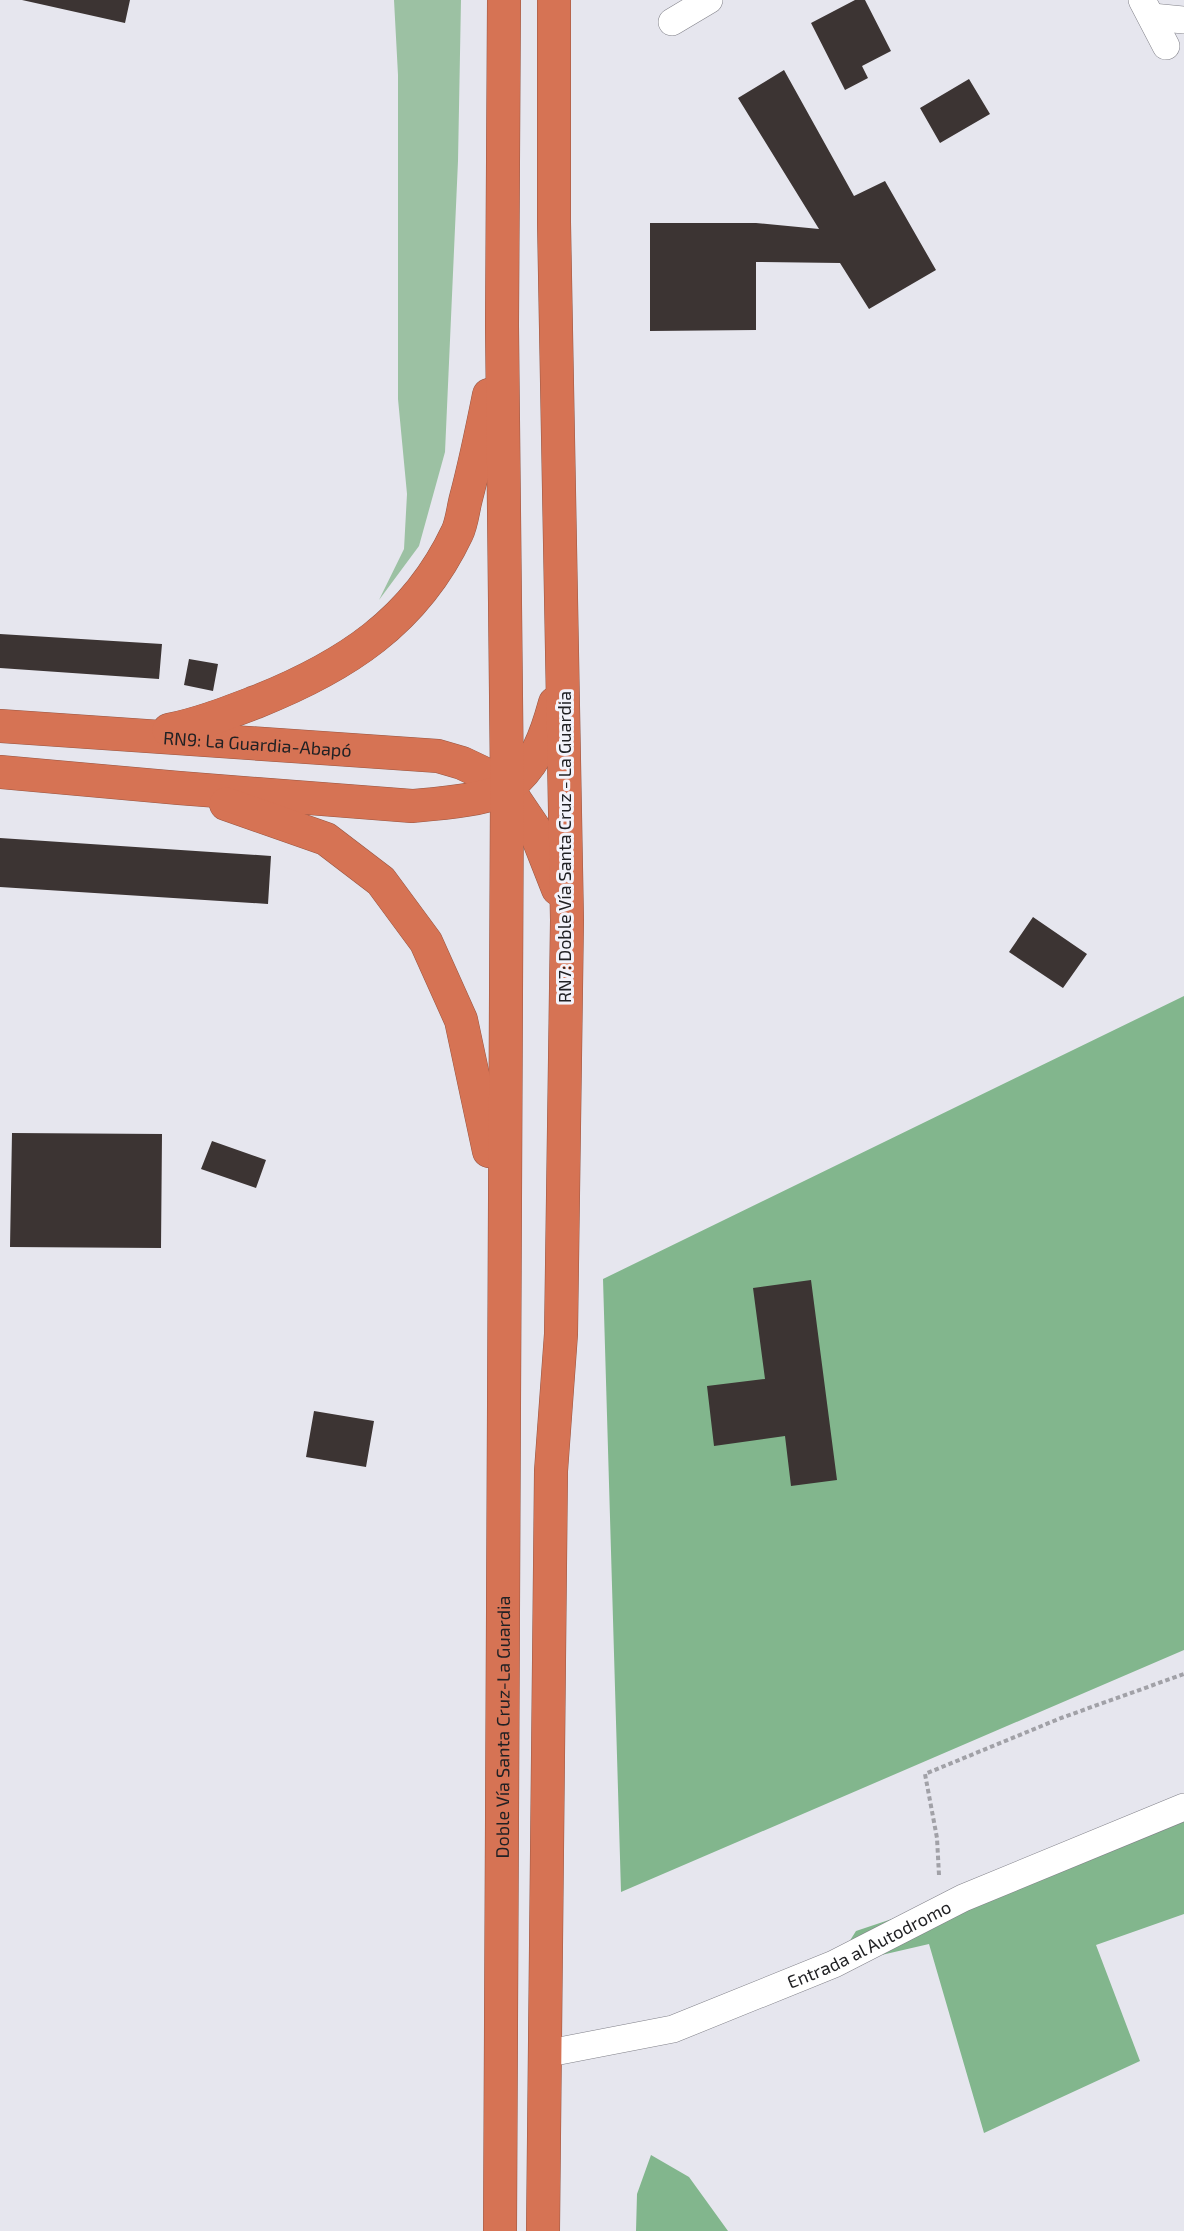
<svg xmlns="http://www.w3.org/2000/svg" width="1184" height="2231" font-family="'Exo 2',sans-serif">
<rect width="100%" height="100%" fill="#e6e6ee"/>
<path fill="#9cc1a3" d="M394 0H461L458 161 445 452 419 546 379 600 404 549 407 494 398 399V75Z"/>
<path fill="#82b68d" d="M1184 996V1650L621 1892 603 1279Z
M1184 1821V1914L1096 1945 1140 2061 984 2133 929 1944 834 1966 856 1931Z
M651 2155 689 2177 728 2231H636L637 2194Z"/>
<path fill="#3c3433" d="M22 0H130L125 23Z
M855 0H865L891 51 862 66 868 78 845 90 811 23Z
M784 70 854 196 885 181 936 270 869 309 840 263 756 262V330L650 331V223H756L819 229 738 98Z
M969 79 990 114 940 143 920 108Z
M0 634 162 644 159 679 0 668Z
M189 659 218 664 213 691 184 685Z
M0 838 271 856 268 904 0 887Z
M1033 917 1087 954 1063 988 1009 952Z
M12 1133 162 1134 161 1248 10 1247Z
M212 1141 266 1160 256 1188 201 1169Z
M811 1280 837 1480 791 1486 785 1436 714 1446 707 1386 765 1379 753 1288Z
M314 1411 374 1421 366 1467 306 1457Z"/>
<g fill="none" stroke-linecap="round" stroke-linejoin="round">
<defs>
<g id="street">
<path d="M1142 0 1166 46"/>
<path d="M1152 17 1184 20"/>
<path d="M672 22 709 0"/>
<path id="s1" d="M544 2054 673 2029 834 1964 963 1898 1184 1807"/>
</g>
<g id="highway">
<path id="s2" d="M0 726 438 756 462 763 481 772 507 788 534 828 558 889"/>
<path d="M169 730C199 724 227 713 256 702 344 667 415 622 457 533 462 523 463 509 466 498 475 464 482 430 489 395"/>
<path d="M0 772 179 788 412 806C435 804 491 800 508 787 536 765 546 736 555 703"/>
<path d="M226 804 326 839 381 881 426 942 461 1020 489 1151"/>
<path id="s3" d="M500 2231 507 788 502 326 504 0"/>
<path d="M543 2231 551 1471 561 1334 567 920 554 222V0"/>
</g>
</defs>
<use href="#street" stroke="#818189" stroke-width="28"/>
<use href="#highway" stroke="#975643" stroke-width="34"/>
<path stroke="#a1a1a7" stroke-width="4" stroke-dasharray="4.5 3" stroke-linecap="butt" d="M939 1875 937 1838 925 1774 1061 1718 1184 1674"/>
<use href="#street" stroke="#fff" stroke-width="27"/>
<use href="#highway" stroke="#d67354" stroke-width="33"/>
</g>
<g text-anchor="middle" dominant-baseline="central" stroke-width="6" stroke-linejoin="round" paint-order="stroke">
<g font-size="18" fill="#212124" stroke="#f3f3fb">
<text stroke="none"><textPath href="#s2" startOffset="258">RN9: La Guardia-Abapó</textPath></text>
<text transform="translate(564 847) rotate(-90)">RN7: Doble Vía Santa Cruz - La Guardia</text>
<text stroke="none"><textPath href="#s3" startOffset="504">Doble Vía Santa Cruz-La Guardia</textPath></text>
<text stroke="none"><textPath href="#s1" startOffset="345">Entrada al Autodromo</textPath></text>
</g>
</g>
</svg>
